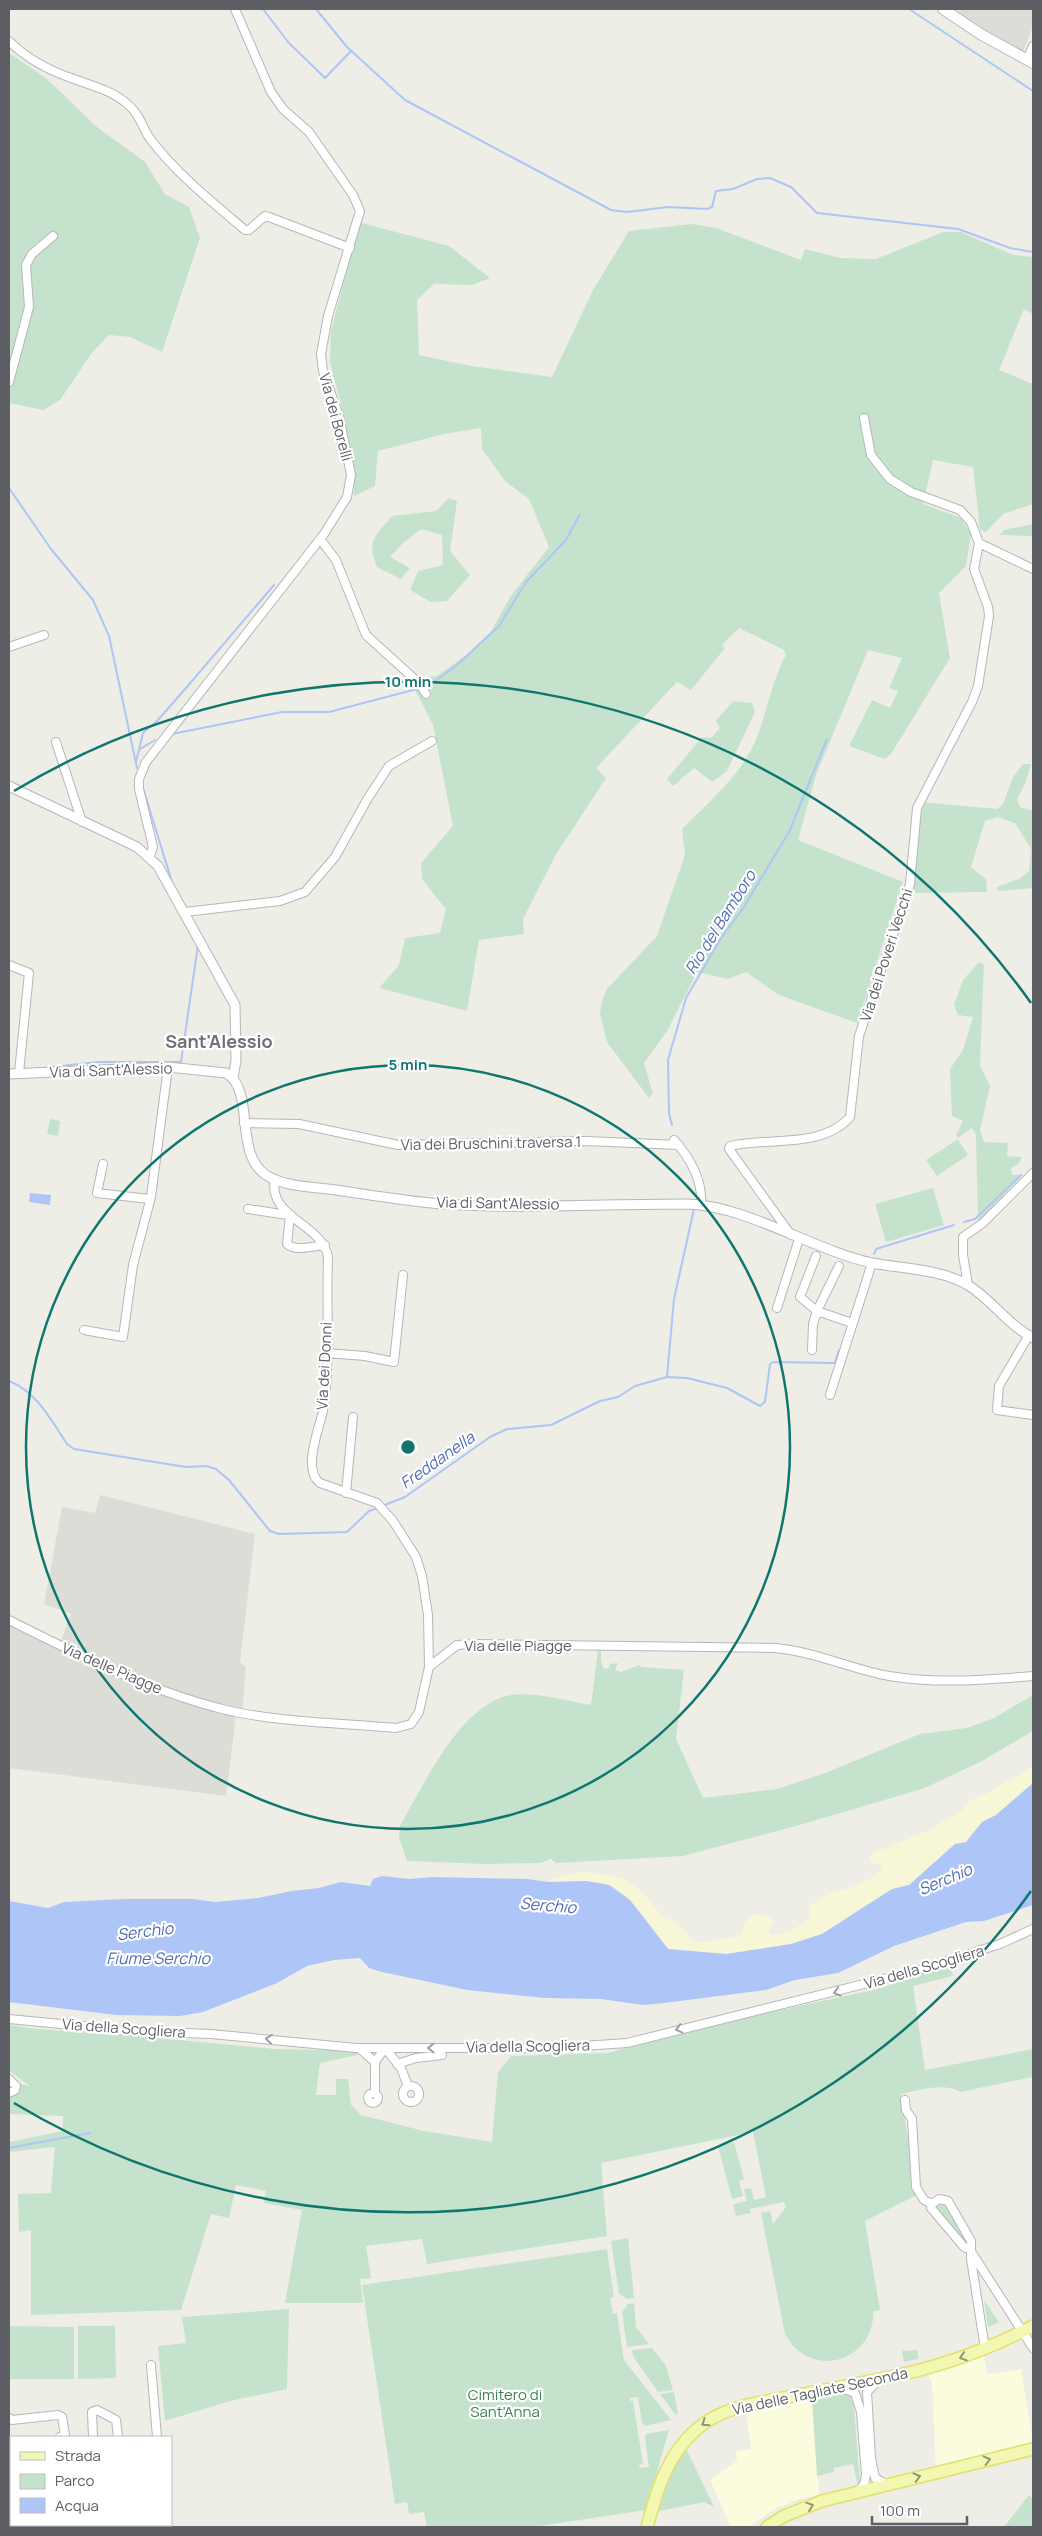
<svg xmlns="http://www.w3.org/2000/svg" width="1042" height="2536" font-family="Manrope,sans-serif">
<rect width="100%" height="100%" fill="#eeeee6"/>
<path fill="#fbfbde" d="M984 2356 988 2374 1021 2369 1033 2441 936 2468 932 2382 928 2374Z
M812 2400 819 2495 802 2498 773 2510 749 2527H731L710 2480 737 2461 736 2451 751 2449 746 2411Z"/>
<path fill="#ddddd8" d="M960 9H1033V26L1023 52 957 17Z
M100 1495 255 1534 240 1662 246 1667 242 1715 236 1714 226 1796 9 1768V1622L59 1646 71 1614 44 1604 62 1507 95 1513Z"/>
<path fill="#c5e3cc" d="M9 53 46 78 97 127 145 162 165 194 189 207 200 238 162 352 130 337 109 335 91 354 60 400 43 410 9 403Z
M362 223 449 246 490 278 472 285 434 284 417 300 419 355 471 366 552 377 593 290 629 231 692 224 716 228 801 260 805 249 840 258 876 259 943 232H961L1013 255 1033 257V314L1024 309 999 370 1033 384V504L1003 514 986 532 980 530 973 467 933 460 923 504 961 518 971 534 966 566 939 593 950 658 891 754 885 759 849 746 872 700 890 708 898 691 889 688 902 658 868 650 816 775 798 840 903 882 857 1023 779 995 746 972 728 979 697 972 667 1031 644 1063 653 1094 649 1098 607 1042 600 1014 602 1001 607 989 657 936 685 855 682 829C709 802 739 777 755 742 767 714 771 682 786 655L784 650 739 628 722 645 725 648 691 690 677 682 596 768 606 778 555 856 523 919 524 934 479 940 467 1011 379 988 399 965 405 938 440 933 446 909 422 879 421 863 453 826 433 725 409 678 437 676 468 654 492 630 510 597 549 547 529 499 505 481 482 449 481 428 444 434 378 451 375 486 354 496V471L345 419 330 363 331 331 358 227Z
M449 498 457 501 450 551 470 575 447 601 431 602 410 590 418 571 443 565 442 535 421 529 403 543 390 557 410 568 401 579 377 567C366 540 375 537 392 516L436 511Z
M1033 524V536L1000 535 1004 530Z
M733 701 752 703 755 712 727 771 712 782 694 768 673 786 667 779 702 737 711 738 720 728 716 721Z
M1023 764H1031L1025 784 1017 799 1020 807 1033 811V888L998 891 997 887 1019 879 1029 871 1031 849 1015 823 997 817 985 821 971 867 986 879 987 892 913 893 918 817 922 802 997 809 1003 804 1013 777Z
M979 962 984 964 980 1065 990 1086 980 1130 984 1142 1008 1143 1007 1156 1022 1157 1018 1164 1011 1168 1012 1175H1020L1016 1182 978 1222 976 1135 972 1128 958 1138 956 1135 963 1121 952 1116 950 1069 963 1050 973 1017 958 1015 954 1005 963 980Z
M50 1119 60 1121 58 1136 47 1134Z
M958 1139 968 1155 937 1176 926 1160Z
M933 1188 944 1225 886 1242 875 1204Z
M598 1650H601V1661L604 1669 609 1668 610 1664 618 1663 615 1670 621 1672 639 1665 642 1667 684 1670 676 1739 703 1798 777 1789 825 1773 920 1734 967 1728 994 1718 1033 1695V1731L982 1761 925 1788 796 1826 683 1856 556 1863 551 1859 541 1863 487 1864 407 1861 399 1837 400 1826C423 1786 455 1716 500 1698 525 1688 565 1701 591 1705Z
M949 1964 953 1976 913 1986 925 2070 1033 2049V2077L960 2092C944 2082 919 2090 901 2094L917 2195 865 2221 880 2310 873 2312C875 2351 832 2375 800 2352 793 2347 789 2340 785 2334L761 2213 770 2211 773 2224 786 2207 784 2202 750 2209 751 2213 736 2216 733 2204 747 2201 744 2189 751 2188 754 2200 766 2197 753 2132 601 2163 607 2236 427 2264 422 2239 366 2246 371 2278 360 2279 363 2303H285L302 2210 264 2203 266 2191 236 2185 229 2218 211 2214 181 2310 31 2315V2230L19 2232 18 2194 51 2193 55 2147 9 2152V2142L63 2131V2116L9 2114V2082L30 2086 9 2071V2025L36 2029 115 2034 275 2049 357 2051V2055L320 2063 316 2095H336V2079H348L351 2105 361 2115 424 2131 492 2142 498 2072 511 2056 608 2053 683 2031 877 1989Z
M734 2142 744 2179 739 2181 743 2196 732 2199 718 2146Z
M944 2201 969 2244 966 2245 937 2209V2205Z
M628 2238 634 2298 627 2299 619 2294 611 2241Z
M607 2249 614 2297 610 2298 613 2314 617 2313 624 2360 671 2420 645 2426 642 2423 638 2397 630 2398V2401H633L643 2464 639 2465 640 2468 649 2467 645 2438 646 2434 669 2430 646 2510 533 2527H427L424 2512 409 2514 407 2502 395 2504 362 2285Z
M984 2300 999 2322 988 2327Z
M634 2303 636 2327 649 2344 627 2347 622 2312 628 2304Z
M289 2309 287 2389 230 2401 165 2421 158 2346 186 2343 182 2317Z
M9 2326 74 2327V2379H9Z
M78 2326H115L116 2378 78 2379Z
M652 2348 666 2366 673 2390 658 2392 633 2356 632 2350Z
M917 2350 919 2359 904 2362 902 2351Z
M674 2392 678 2414H675L660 2394Z
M841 2394 850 2395 854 2407 860 2482 858 2486 853 2464 834 2468V2472L817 2476 812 2400Z
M686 2448 714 2507 704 2502 655 2512 667 2475Z
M1029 2495 1033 2499V2527H1004Z"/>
<path fill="#f7f7d8" d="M1033 1766V1783L996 1815 982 1822 966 1842 955 1844 909 1885 892 1889 822 1934 791 1944 726 1954 668 1949C657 1933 627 1889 607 1884 589 1880 567 1881 549 1882L552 1879 584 1871 622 1878 638 1888 664 1918 677 1922 690 1938 697 1943 737 1937 742 1933C744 1914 759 1909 774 1920L768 1933C785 1939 798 1927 810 1917L808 1908C828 1886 871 1891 883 1865L872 1863 869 1858 871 1854 934 1828C944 1818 964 1814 969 1801L990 1792Z"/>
<path fill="#adc5f7" d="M30 1193 51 1195 50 1205 29 1202Z
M1033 1783V1905L984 1921 966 1922 894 1946 838 1973 795 1980 766 1990 664 2003 643 2005 601 1999 545 1998 467 1990 382 1972 369 1968 360 1958 334 1960 307 1966 277 1983 203 2012 180 2016 116 2015 9 2002V1901L48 1908 64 1902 123 1899H193L215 1902 258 1898 292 1891 319 1888 341 1882 370 1886 373 1879 382 1876 410 1879 433 1877 527 1879 549 1882 586 1881 609 1885 630 1900 668 1949 726 1954 791 1944 822 1934 892 1889 909 1885 955 1844 966 1842 982 1822 996 1815Z"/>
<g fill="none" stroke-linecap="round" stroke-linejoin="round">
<path stroke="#adc5f7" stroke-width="2" d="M263 9 288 42 325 78 351 51
M316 9 347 47 405 100 611 210 627 212 668 207 707 209 712 207 716 191 733 189 757 179 770 178 791 187 817 213 958 229 1010 248 1033 252
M909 9 1033 91
M9 488 51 549 93 600 109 636 137 768
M426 688 458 664 499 626 526 582 566 540 580 514
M172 734 282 712H329L417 689
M140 749 155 740
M136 762 143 733 158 720 186 688 274 585
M143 788 172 882
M34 1069 98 1062H181L198 945
M9 1070 14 1069
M672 1125 669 1113 668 1060 686 998 721 938 742 910 789 832 827 739
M1032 1169 1033 1168
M964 1222 975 1219 1021 1175
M874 1254 876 1249 954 1225
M667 1377 674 1299 694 1209
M9 1381C37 1392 51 1420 67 1444L74 1449 186 1467 206 1466 216 1469 229 1480 270 1531 279 1534 347 1532 369 1511 378 1508
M382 1506 405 1497 490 1437 507 1429 551 1425 600 1401 618 1397 635 1386 667 1377 687 1378 727 1388 760 1406 765 1402 770 1364 773 1362 835 1363 839 1350
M9 2148 90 2133"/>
<defs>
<path id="minor" d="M9 41C27 59 50 71 74 79 92 86 111 90 126 103 141 114 141 127 151 140 178 175 212 202 245 230H249L265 216 269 217 350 248
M1027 60 1033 46
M9 382 29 307 26 265 32 254 53 236
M864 418 871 455 890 479 911 492 960 510 971 522 979 543 1033 569
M320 539 336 560 366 635 420 684 426 694
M9 647 44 635
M56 742 82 822
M150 856 153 847 139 789V779L146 762 324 534 347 497 351 475 339 416 323 371 321 354 328 316 360 211 353 195 309 132 283 109 271 92 235 9
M185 912 280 901 305 892 335 857 368 798 389 766 432 741
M9 965 29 973 19 1073
M244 1123 299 1124 398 1145 586 1141 679 1145
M674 1140C690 1158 703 1180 701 1205
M103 1164 97 1193 149 1199
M275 1179C267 1218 322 1223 328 1257 326 1307 331 1362 323 1411 319 1429 302 1470 320 1483L377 1503 393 1521 416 1557 422 1576 428 1615 429 1667
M248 1209 288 1215
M290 1216 287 1244C296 1252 313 1246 325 1245
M791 1235 729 1149 730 1146C767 1137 822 1149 850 1117L859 1036 910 884 917 808 972 702 978 686 989 616 988 607 974 569 979 543
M816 1256 800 1297 817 1311 839 1266
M968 1285 963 1255V1237L983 1223 1033 1173
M777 1308 799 1239
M84 1330 123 1337 133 1265 151 1197 168 1067
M1029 1335 999 1386 997 1410 1033 1415
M812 1350 813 1324 817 1311 852 1323
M326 1353 365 1356 394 1362 403 1275
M830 1395 872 1263
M346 1493 353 1417
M9 1620C77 1654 147 1690 222 1709 274 1722 342 1723 396 1728L411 1724 419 1712 429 1667 457 1645 474 1644 775 1648C817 1652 850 1669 889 1676 937 1684 985 1680 1033 1676
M9 2019 134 2031 211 2034 356 2048H553L627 2043 916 1971 1000 1944 1033 1929
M359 2048 375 2062
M397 2064 416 2058 442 2055
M9 2079 16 2086 15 2090 9 2093
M403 2094a8 8 0 1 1 16 0a8 8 0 1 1-16 0Z
M375 2093V2062L385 2048 401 2068 408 2086
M368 2098a5 5 0 1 1 10 0a5 5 0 1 1-10 0Z
M905 2100 906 2110 912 2119 916 2187 924 2200 932 2204 931 2208 964 2247 969 2249
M932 2204 939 2199 948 2201 971 2241V2259L985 2349
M972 2253 1033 2348
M151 2365 157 2437
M878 2380 867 2392 871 2458 875 2478 886 2484
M842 2388 855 2393 861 2412 866 2475 864 2485 858 2491
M9 2418 12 2420 58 2415 62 2417 65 2435 60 2437
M93 2437 92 2412 97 2410 116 2420 118 2437
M9 2444H11
M9 2518H11
M91 2525 92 2527
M106 2525 111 2527
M165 2525 166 2527"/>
<path id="tertiary" d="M9 786 137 847 158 866 235 1005 236 1061 233 1077
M9 1074 168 1067 226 1073C256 1090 233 1153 266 1175 284 1187 314 1187 336 1190 371 1195 406 1201 441 1204 523 1209 606 1204 688 1204 747 1206 813 1250 872 1263 904 1269 940 1269 968 1285 992 1300 1008 1325 1033 1338"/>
<path id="secondary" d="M943 9 982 35 1033 63"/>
<path id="primary" d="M647 2527C657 2490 667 2454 698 2428 725 2405 764 2402 798 2395 830 2389 862 2383 894 2376 943 2366 989 2349 1033 2326
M767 2527 784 2516 822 2501 1033 2449"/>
</defs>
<use href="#minor" stroke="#b6b6bb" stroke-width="10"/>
<use href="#tertiary" stroke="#b6b6bb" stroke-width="11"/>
<use href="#secondary" stroke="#b7b8be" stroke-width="12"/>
<use href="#primary" stroke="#e4df69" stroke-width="14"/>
<use href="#minor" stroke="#fff" stroke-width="8"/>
<use href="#tertiary" stroke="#fff" stroke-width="9"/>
<use href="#secondary" stroke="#fff" stroke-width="10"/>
<use href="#primary" stroke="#f2f7b1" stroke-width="11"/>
</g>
<defs><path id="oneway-chevron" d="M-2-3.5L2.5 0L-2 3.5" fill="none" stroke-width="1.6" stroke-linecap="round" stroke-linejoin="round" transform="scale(1.25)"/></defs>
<g stroke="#9e9fa2">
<use href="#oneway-chevron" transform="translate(837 1992) rotate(165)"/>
<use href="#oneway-chevron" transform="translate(679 2029) rotate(165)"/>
<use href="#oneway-chevron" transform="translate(269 2039) rotate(-174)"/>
<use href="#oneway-chevron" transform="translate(431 2048) rotate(180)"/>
</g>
<g stroke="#91947f">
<use href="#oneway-chevron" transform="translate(963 2357) rotate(162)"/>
<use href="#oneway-chevron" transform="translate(705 2423) rotate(146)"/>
<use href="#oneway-chevron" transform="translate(987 2460) rotate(-14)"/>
<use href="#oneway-chevron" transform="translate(917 2477) rotate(-14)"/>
<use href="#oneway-chevron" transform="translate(810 2506) rotate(-19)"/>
</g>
<g fill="none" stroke="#0f766e" stroke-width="2.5">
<circle cx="408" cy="1447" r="382"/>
<path d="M1031 1891A765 765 0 0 1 14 2103M14 791A765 765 0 0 1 1031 1003"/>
</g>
<g text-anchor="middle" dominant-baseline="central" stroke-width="4.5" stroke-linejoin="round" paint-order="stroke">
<g font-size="15" fill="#5d5f64" stroke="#fff">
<text transform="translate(336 417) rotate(75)">Via dei Borelli</text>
<text transform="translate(886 955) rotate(-72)">Via dei Poveri Vecchi</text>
<text transform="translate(111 1070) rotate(-2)">Via di Sant'Alessio</text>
<text transform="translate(491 1143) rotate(-1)">Via dei Bruschini traversa 1</text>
<text transform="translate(498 1203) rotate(1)">Via di Sant'Alessio</text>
<text transform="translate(324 1366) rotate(-87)">Via dei Donni</text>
<text x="518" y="1645">Via delle Piagge</text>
<text transform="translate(112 1668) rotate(23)">Via delle Piagge</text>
<text transform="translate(924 1967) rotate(-16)">Via della Scogliera</text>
<text transform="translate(124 2028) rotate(4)">Via della Scogliera</text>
<text transform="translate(528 2046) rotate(-1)">Via della Scogliera</text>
<text transform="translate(820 2391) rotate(-12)">Via delle Tagliate Seconda</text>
</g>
<g font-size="15" fill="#3e8352" stroke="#fff">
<text x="505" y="2394">Cimitero di<tspan x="505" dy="17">Sant'Anna</tspan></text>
</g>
<g font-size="16" font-style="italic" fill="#516bb9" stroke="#fff">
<text transform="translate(720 922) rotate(-58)">Rio del Bamboro</text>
<text transform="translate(437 1460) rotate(-35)">Freddanella</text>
<text transform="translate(945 1879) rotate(-23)">Serchio</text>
<text transform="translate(548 1905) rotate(5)">Serchio</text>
<text transform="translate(145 1931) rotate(-7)">Serchio</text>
<text x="158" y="1958">Fiume Serchio</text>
</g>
<g font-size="18" font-weight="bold" fill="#6e7076" stroke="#fff">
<text x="219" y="1041">Sant'Alessio</text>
</g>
</g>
<circle cx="408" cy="1447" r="8" fill="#0f766e" stroke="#fff" stroke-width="2.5"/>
<g font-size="15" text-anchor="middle" font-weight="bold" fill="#0f766e" stroke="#fff" stroke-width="4.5" stroke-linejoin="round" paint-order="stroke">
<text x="408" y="687">10 min</text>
<text x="408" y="1070">5 min</text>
</g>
<rect width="1042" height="2536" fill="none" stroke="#5d5f64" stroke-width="20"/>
<rect x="10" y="2436" width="162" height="90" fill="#ffffff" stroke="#bebfc1"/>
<rect x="20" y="2452" width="25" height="8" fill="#f2f7b1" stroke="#bebfc1"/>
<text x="55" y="2461" font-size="15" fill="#5d5f64">Strada</text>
<rect x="20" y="2474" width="25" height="15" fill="#c5e3cc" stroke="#bebfc1"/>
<text x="55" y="2486" font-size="15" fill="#5d5f64">Parco</text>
<rect x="20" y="2498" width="25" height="15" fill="#adc5f7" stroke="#bebfc1"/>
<text x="55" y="2511" font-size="15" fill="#5d5f64">Acqua</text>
<path d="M872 2516v8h95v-8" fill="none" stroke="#5d5f64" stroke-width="2.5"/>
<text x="880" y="2516" font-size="15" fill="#5d5f64" stroke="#ffffff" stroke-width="4" paint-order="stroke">100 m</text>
</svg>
